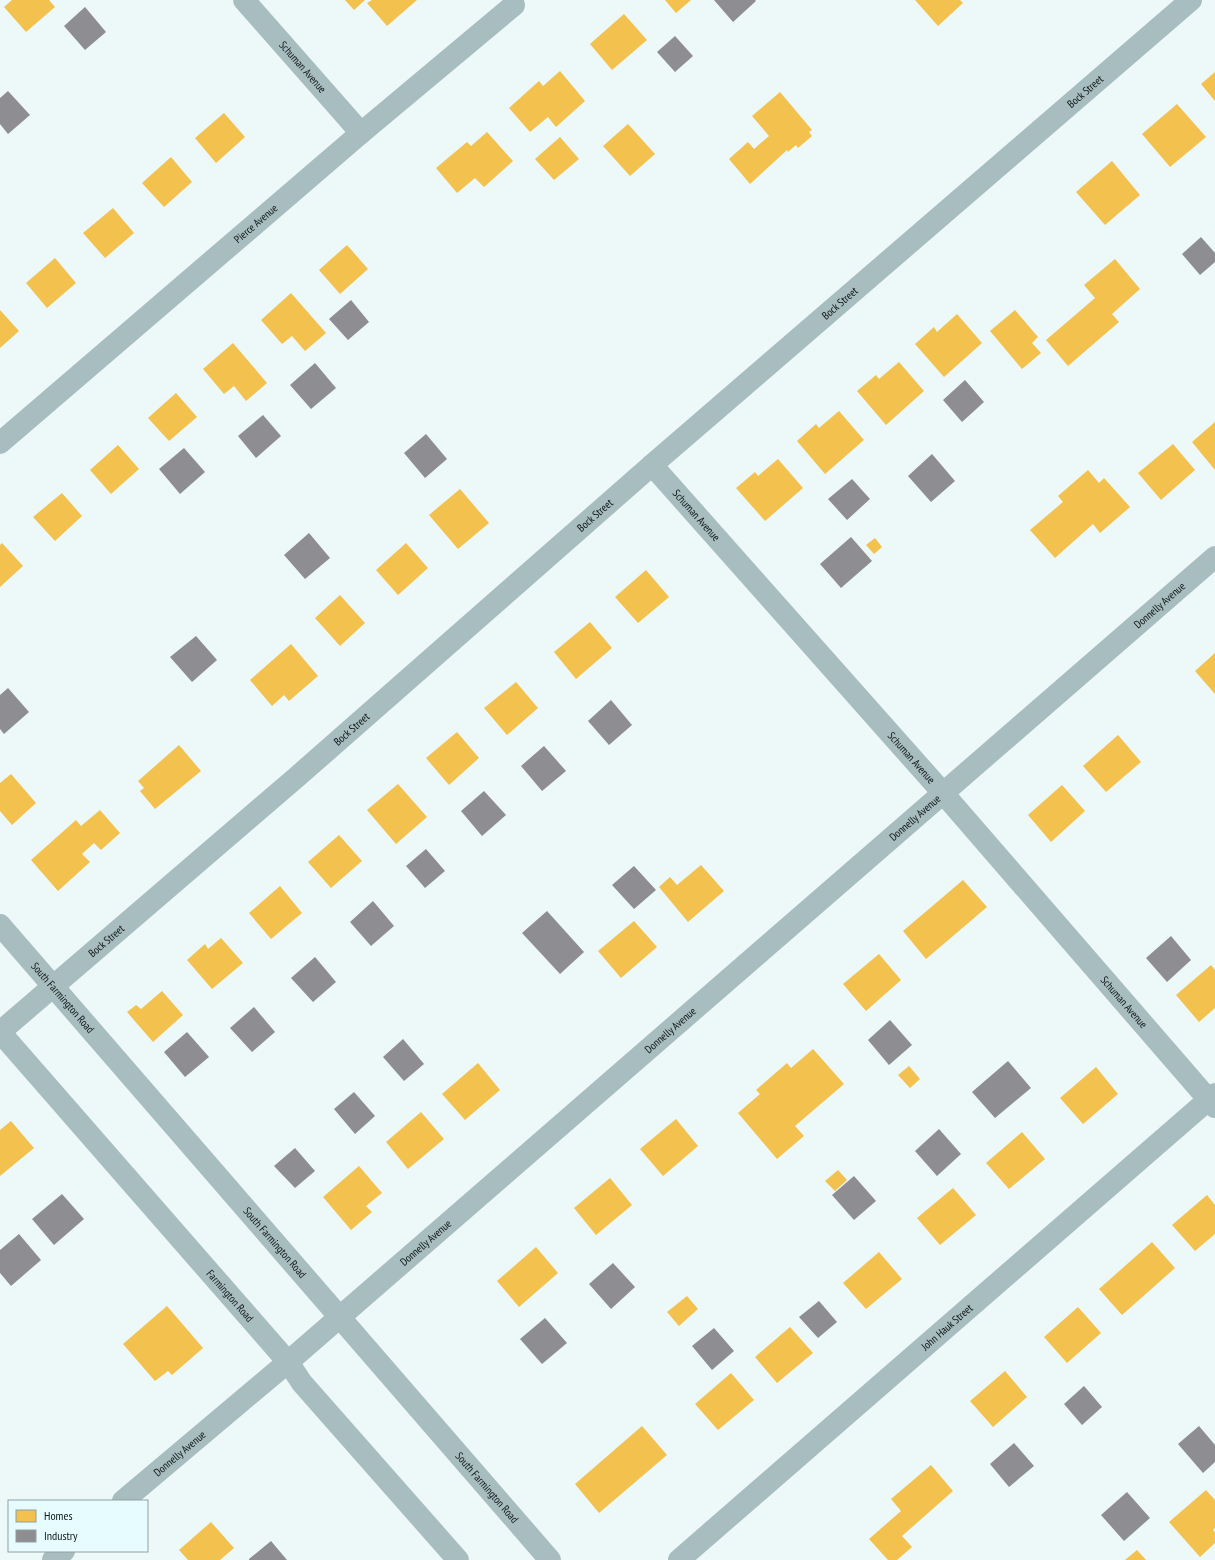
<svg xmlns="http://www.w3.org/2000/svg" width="1215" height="1560" font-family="'PT Sans Narrow',sans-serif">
<rect width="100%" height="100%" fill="#edf8f9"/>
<path fill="#f2c14e" d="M12 0H49L55 7 26 32 4 7Z
M345 0H365L354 10Z
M372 0H417L387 26 367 3Z
M665 0H691L676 13Z
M915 0H960L963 3 938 26Z
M624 14 647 40 612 70 590 44Z
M560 71 585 101 556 127 548 117 530 132 509 108 539 81 543 86Z
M1215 72V101L1201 84Z
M780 92 812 130 809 132 812 136 798 148 796 145 788 152 787 150 750 184 729 159 748 142 754 149 769 136 752 116Z
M1177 104 1206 137 1170 167 1142 134Z
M224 113 245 137 216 163 195 138Z
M628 124 655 154 630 176 603 146Z
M487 132 513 161 484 187 475 178 457 193 436 168 467 142 471 146Z
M560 137 579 159 554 180 535 159Z
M171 157 192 182 164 207 142 183Z
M1112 161 1140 195 1105 225 1076 192Z
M113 208 134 233 105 258 83 233Z
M347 245 368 269 340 294 319 270Z
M55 258 76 283 47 308 26 283Z
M1115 259 1140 289 1112 314 1119 322 1068 366 1046 340 1095 298 1084 285Z
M291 293 326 333 305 351 292 336 282 344 261 320Z
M0 310 19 331 0 348Z
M1015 310 1038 337 1032 343 1041 353 1022 369 990 331Z
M957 314 982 343 944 377 915 344 934 327 937 332Z
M233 343 267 383 246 401 234 386 224 394 203 369Z
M899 362 924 391 886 425 857 391 876 375 879 379Z
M176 393 197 417 169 441 148 418Z
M839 411 864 440 825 474 797 441 816 424 819 428Z
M1215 422V470L1192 442Z
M1173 444 1195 470 1161 500 1138 473Z
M118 445 139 469 111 494 90 470Z
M778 459 803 488 765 521 736 488 755 472 758 476Z
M1088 470 1099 483 1104 478 1130 507 1100 533 1093 524 1055 558 1030 530 1063 502 1058 496Z
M460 489 489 523 458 549 429 515Z
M62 493 82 516 55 541 33 517Z
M875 538 882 547 874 554 866 545Z
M2 543 23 566 0 587V545Z
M406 543 428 568 398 595 376 570Z
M646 570 669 597 638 623 615 597Z
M340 595 365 623 340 646 315 618Z
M590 622 612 648 576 679 554 652Z
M291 644 318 676 289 701 284 695 272 706 250 680Z
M1215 653V694L1195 671Z
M516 682 538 708 507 735 484 708Z
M457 732 479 758 449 785 426 758Z
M1118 735 1141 762 1106 792 1083 766Z
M179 745 201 771 155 809 140 791 144 788 138 781Z
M11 774 36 803 12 825 0 811V783Z
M398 784 427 817 396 844 367 810Z
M1062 785 1085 811 1051 842 1028 815Z
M100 810 120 833 101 850 94 843 82 854 90 862 58 891 31 860 76 820 81 826Z
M339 835 362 861 331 888 308 862Z
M701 865 724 891 688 922 659 887 670 877 677 885Z
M963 880 987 907 926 959 903 931Z
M280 886 302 913 271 939 249 913Z
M634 921 657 947 621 978 598 951Z
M221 938 243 963 212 989 187 960 205 944 208 949Z
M879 954 901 980 866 1011 843 984Z
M1211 965 1215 970V1008L1199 1022 1176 995Z
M162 991 183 1015 153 1042 127 1012 136 1005 141 1009Z
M813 1049 844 1084 795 1126 804 1136 777 1159 738 1113 760 1094 756 1090 787 1063 791 1068Z
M478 1063 500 1090 465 1120 442 1094Z
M909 1066 920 1079 910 1088 898 1075Z
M1096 1067 1118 1094 1083 1124 1060 1098Z
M421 1112 444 1139 408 1169 386 1142Z
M676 1119 698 1146 663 1176 640 1149Z
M11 1121 34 1148 0 1176V1130Z
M1022 1132 1045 1159 1009 1189 986 1163Z
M359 1166 382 1193 366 1206 372 1212 351 1230 323 1197Z
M838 1170 847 1180 835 1191 825 1181Z
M610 1178 632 1205 596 1235 574 1208Z
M953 1188 976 1215 940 1245 917 1218Z
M1207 1195 1215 1205V1234L1195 1251 1172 1225Z
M1152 1242 1175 1268 1122 1315 1099 1289Z
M536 1247 558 1273 519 1307 497 1281Z
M879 1252 902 1279 866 1309 843 1283Z
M687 1296 698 1309 679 1326 667 1312Z
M167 1306 203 1348 172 1375 168 1371 155 1381 123 1344Z
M1078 1307 1101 1333 1067 1363 1044 1337Z
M790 1327 813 1353 777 1383 755 1357Z
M1005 1371 1027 1397 993 1427 970 1401Z
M731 1373 754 1400 718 1430 695 1404Z
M642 1426 667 1455 599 1513 575 1484Z
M931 1465 953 1491 902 1536 912 1547 897 1560H888L869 1539 901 1511 891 1499Z
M1206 1490 1215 1500V1528L1213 1530 1215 1532V1543L1200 1557 1169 1522Z
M211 1522 234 1548 220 1560H188L179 1550Z
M1137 1550 1146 1560H1125Z"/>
<path fill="#8d8d92" d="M714 0H755L756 1 733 22Z
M85 7 106 32 85 50 64 26Z
M675 36 693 56 675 72 657 52Z
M8 91 30 115 8 134 0 124V98Z
M1201 237 1215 253V262L1200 275 1182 254Z
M351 300 369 322 348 340 329 319Z
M315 363 336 388 311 409 290 385Z
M965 380 984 402 962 422 943 400Z
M263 415 281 436 256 458 238 436Z
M426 434 447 459 425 478 404 453Z
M184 448 205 472 180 494 159 469Z
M932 454 955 481 931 502 908 476Z
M852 479 870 499 847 520 828 499Z
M309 533 330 558 305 579 284 555Z
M851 537 872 561 841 588 820 564Z
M196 636 217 660 192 682 170 657Z
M8 688 29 712 4 734 0 729V695Z
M611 700 632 725 609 745 588 721Z
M544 746 566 771 542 791 521 766Z
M484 791 506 815 482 836 461 811Z
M426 849 445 871 425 888 406 866Z
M634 866 656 890 634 909 612 885Z
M373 901 394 926 371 946 350 922Z
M547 911 584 952 560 974 522 933Z
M1171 936 1191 960 1167 982 1146 958Z
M315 957 336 982 313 1002 291 978Z
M254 1007 275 1032 252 1052 230 1028Z
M890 1020 912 1045 889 1065 868 1040Z
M187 1032 209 1057 185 1077 164 1052Z
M403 1039 424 1064 404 1081 383 1057Z
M1008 1061 1031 1088 995 1118 972 1092Z
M354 1092 375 1116 355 1134 334 1109Z
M939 1129 961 1154 937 1176 915 1151Z
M295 1148 315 1171 295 1188 274 1166Z
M854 1176 876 1201 854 1220 832 1195Z
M62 1194 84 1219 54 1245 32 1219Z
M19 1234 41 1260 11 1286 0 1273V1250Z
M613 1263 635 1287 611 1309 589 1284Z
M819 1301 837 1322 818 1338 799 1317Z
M545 1318 567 1343 542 1364 520 1339Z
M714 1328 734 1351 712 1370 692 1346Z
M1084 1386 1102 1407 1082 1425 1064 1404Z
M1199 1426 1215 1445V1462L1203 1473 1178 1444Z
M1014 1443 1034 1466 1009 1487 990 1464Z
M1127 1492 1150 1518 1124 1541 1101 1515Z
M271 1541 287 1560H249V1559Z"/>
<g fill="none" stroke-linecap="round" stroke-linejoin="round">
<g stroke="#a8bdc0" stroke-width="22">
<path id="s1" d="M244 0 361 133"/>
<path id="s2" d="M0 443 361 133 514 5"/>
<path id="s3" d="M652 465 943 793 1215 1107"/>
<path id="s4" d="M0 925 550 1560"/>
<path id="s5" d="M0 1032 298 776 652 465 1191 0"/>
<path id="s6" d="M0 1032 288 1362 302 1383 458 1560"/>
<path id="s7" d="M123 1501 288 1362 1215 557"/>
<path d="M53 1560 64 1551"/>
<path id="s8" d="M679 1560 1215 1094"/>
</g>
</g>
<g text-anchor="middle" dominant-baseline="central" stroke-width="4" stroke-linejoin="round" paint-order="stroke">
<g font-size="11" fill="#0d1617" stroke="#e7fcff">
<text stroke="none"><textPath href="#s1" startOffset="89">Schuman Avenue</textPath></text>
<text stroke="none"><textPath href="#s5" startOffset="1436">Bock Street</textPath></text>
<text stroke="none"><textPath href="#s2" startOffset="337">Pierce Avenue</textPath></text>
<text stroke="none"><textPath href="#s5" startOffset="1112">Bock Street</textPath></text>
<text stroke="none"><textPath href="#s5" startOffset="788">Bock Street</textPath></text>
<text stroke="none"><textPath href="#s3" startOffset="67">Schuman Avenue</textPath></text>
<text stroke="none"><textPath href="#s7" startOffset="1370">Donnelly Avenue</textPath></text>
<text stroke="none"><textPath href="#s5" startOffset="464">Bock Street</textPath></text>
<text stroke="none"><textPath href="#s3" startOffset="391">Schuman Avenue</textPath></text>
<text stroke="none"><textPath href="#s7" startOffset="1046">Donnelly Avenue</textPath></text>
<text stroke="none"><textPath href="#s5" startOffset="140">Bock Street</textPath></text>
<text stroke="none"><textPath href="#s4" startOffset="96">South Farmington Road</textPath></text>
<text stroke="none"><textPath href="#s3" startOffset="715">Schuman Avenue</textPath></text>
<text stroke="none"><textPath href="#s7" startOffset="722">Donnelly Avenue</textPath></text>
<text stroke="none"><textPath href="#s4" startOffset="420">South Farmington Road</textPath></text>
<text stroke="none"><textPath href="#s7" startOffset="398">Donnelly Avenue</textPath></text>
<text stroke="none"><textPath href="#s6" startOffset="350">Farmington Road</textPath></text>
<text stroke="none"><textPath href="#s8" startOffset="355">John Hauk Street</textPath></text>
<text stroke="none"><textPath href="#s7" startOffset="74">Donnelly Avenue</textPath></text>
<text stroke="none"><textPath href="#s4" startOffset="744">South Farmington Road</textPath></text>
</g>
</g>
<rect x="8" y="1500" width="140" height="52" fill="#e7fcff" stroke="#90a0a2"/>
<rect x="16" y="1510" width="20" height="12" fill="#f2c14e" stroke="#90a0a2"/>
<text x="44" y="1520" font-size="12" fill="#0d1617">Homes</text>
<rect x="16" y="1530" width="20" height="12" fill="#8d8d92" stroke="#90a0a2"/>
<text x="44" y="1540" font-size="12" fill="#0d1617">Industry</text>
</svg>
